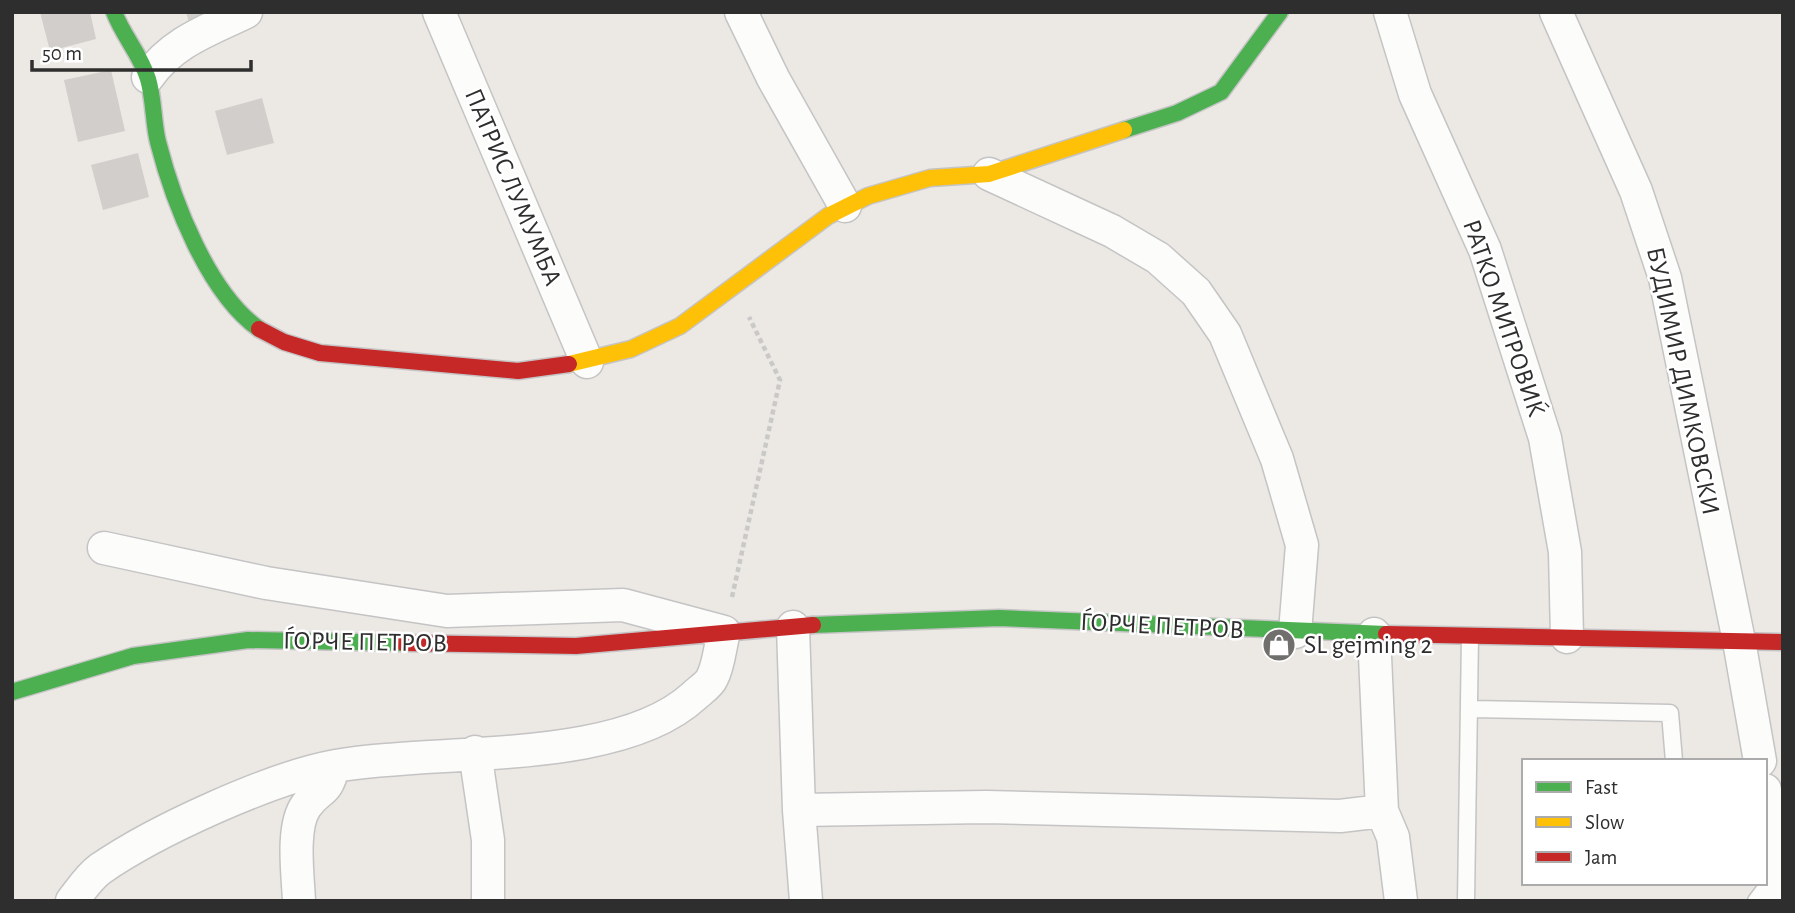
<svg xmlns="http://www.w3.org/2000/svg" width="1795" height="913" font-family="'Alegreya Sans',sans-serif">
<rect width="100%" height="100%" fill="#ece8e4"/>
<path fill="#d1cecb" d="M40 12H90L96 39 50 51Z
M186 12H228L189 23Z
M111 70 125 131 78 142 64 80Z
M262 98 274 143 227 155 215 111Z
M138 153 149 197 103 210 91 165Z"/>
<g fill="none" stroke-linecap="round" stroke-linejoin="round">
<defs>
<path id="lane" d="M1470 709 1670 713 1674 761
M1466 901 1470 636
M1756 901 1774 877"/>
<path id="street" d="M439 12 587 362
M741 12 773 78 845 206
M1390 12 1415 94 1485 250 1545 438 1565 552 1567 637
M1556 12 1636 191 1665 278 1739 641 1760 761
M148 77C172 42 209 30 246 12
M989 174 1112 231 1158 258 1196 292 1225 334 1277 459 1302 545 1295 632
M793 627 799 810 806 901
M1374 634 1382 811
M475 752 488 840V901
M1765 790 1777 901
M799 810 986 807 1340 816 1382 811 1393 837 1401 901
M72 901C80 891 89 877 100 869 155 831 270 778 336 766 437 748 618 766 694 696 699 691 709 685 712 678 719 665 720 646 724 632L623 605 447 611 266 583 104 548
M299 901C298 876 291 827 306 806 319 787 327 795 333 767"/>
<path id="fast" d="M114 12C123 36 141 55 148 79 154 99 153 122 158 142 173 201 208 293 259 329
M1124 130 1177 113 1221 92 1280 12
M813 625 999 618 1386 634
M12 692 133 656 248 640 403 643"/>
<path id="slow" d="M569 364 631 349 680 326 828 216 868 196 930 178 989 174 1124 130"/>
<path id="jam" d="M259 329 284 342 320 353 518 371 569 364
M1386 634 1783 642
M403 643 576 646 813 625"/>
</defs>
<use href="#lane" stroke="#c5c4c5" stroke-width="19"/>
<use href="#street" stroke="#c5c4c5" stroke-width="35"/>
<use href="#fast" stroke="#c5c4c5" stroke-width="19"/>
<use href="#slow" stroke="#c5c4c5" stroke-width="19"/>
<use href="#jam" stroke="#c5c4c5" stroke-width="19"/>
<path stroke="#c9c9c8" stroke-width="4.5" stroke-dasharray="5 3.5" stroke-linecap="butt" d="M732 597 780 380 749 317"/>
<use href="#lane" stroke="#fcfcfb" stroke-width="16"/>
<use href="#street" stroke="#fcfcfb" stroke-width="32"/>
<use href="#fast" stroke="#4caf50" stroke-width="16"/>
<use href="#slow" stroke="#ffc107" stroke-width="16"/>
<use href="#jam" stroke="#c62828" stroke-width="16"/>
</g>
<defs>
<symbol id="shop-disc" viewBox="-11 -11 22 22"><circle r="9.5" fill="#706f6e" stroke="#fff"/><path d="M-5-2.5h2.3a2.7 3.5 0 0 1 5.4 0H5L5.5 6h-11ZM-1.5-2.5h3a1.5 2.3 0 0 0-3 0Z" fill="#fff"/></symbol>
</defs>
<g fill-rule="evenodd">
<use href="#shop-disc" x="1260" y="626" width="38" height="38"/>
</g>
<g text-anchor="middle" dominant-baseline="central" stroke-width="5" stroke-linejoin="round" paint-order="stroke">
<g font-size="26" fill="#2e2e2e" stroke="#fff">
<text transform="translate(513 187) rotate(67)">ПАТРИС ЛУМУМБА</text>
<text transform="translate(1504 318) rotate(71)">РАТКО МИТРОВИЌ</text>
<text transform="translate(1683 381) rotate(78)">БУДИМИР ДИМКОВСКИ</text>
<text transform="translate(1162 626) rotate(3)">ЃОРЧЕ ПЕТРОВ</text>
<text transform="translate(365 642) rotate(1)">ЃОРЧЕ ПЕТРОВ</text>
</g>
<g font-size="26" fill="#2e2e2e" stroke="#fff" text-anchor="start">
<text x="1304" y="645">SL gejming 2</text>
</g>
</g>
<rect width="1795" height="913" fill="none" stroke="#2e2e2e" stroke-width="28"/>
<rect x="1522" y="759" width="245" height="126" fill="#ffffff" stroke="#ababab" stroke-width="2"/>
<rect x="1536" y="782" width="35" height="10" fill="#4caf50" stroke="#ababab" stroke-width="2"/>
<text x="1585" y="794" font-size="21" fill="#2e2e2e">Fast</text>
<rect x="1536" y="817" width="35" height="10" fill="#ffc107" stroke="#ababab" stroke-width="2"/>
<text x="1585" y="829" font-size="21" fill="#2e2e2e">Slow</text>
<rect x="1536" y="852" width="35" height="10" fill="#c62828" stroke="#ababab" stroke-width="2"/>
<text x="1585" y="864" font-size="21" fill="#2e2e2e">Jam</text>
<path d="M32 60v10h219v-10" fill="none" stroke="#2e2e2e" stroke-width="3.5"/>
<text x="42" y="60" font-size="21" fill="#2e2e2e" stroke="#ffffff" stroke-width="5" paint-order="stroke">50 m</text>
</svg>
